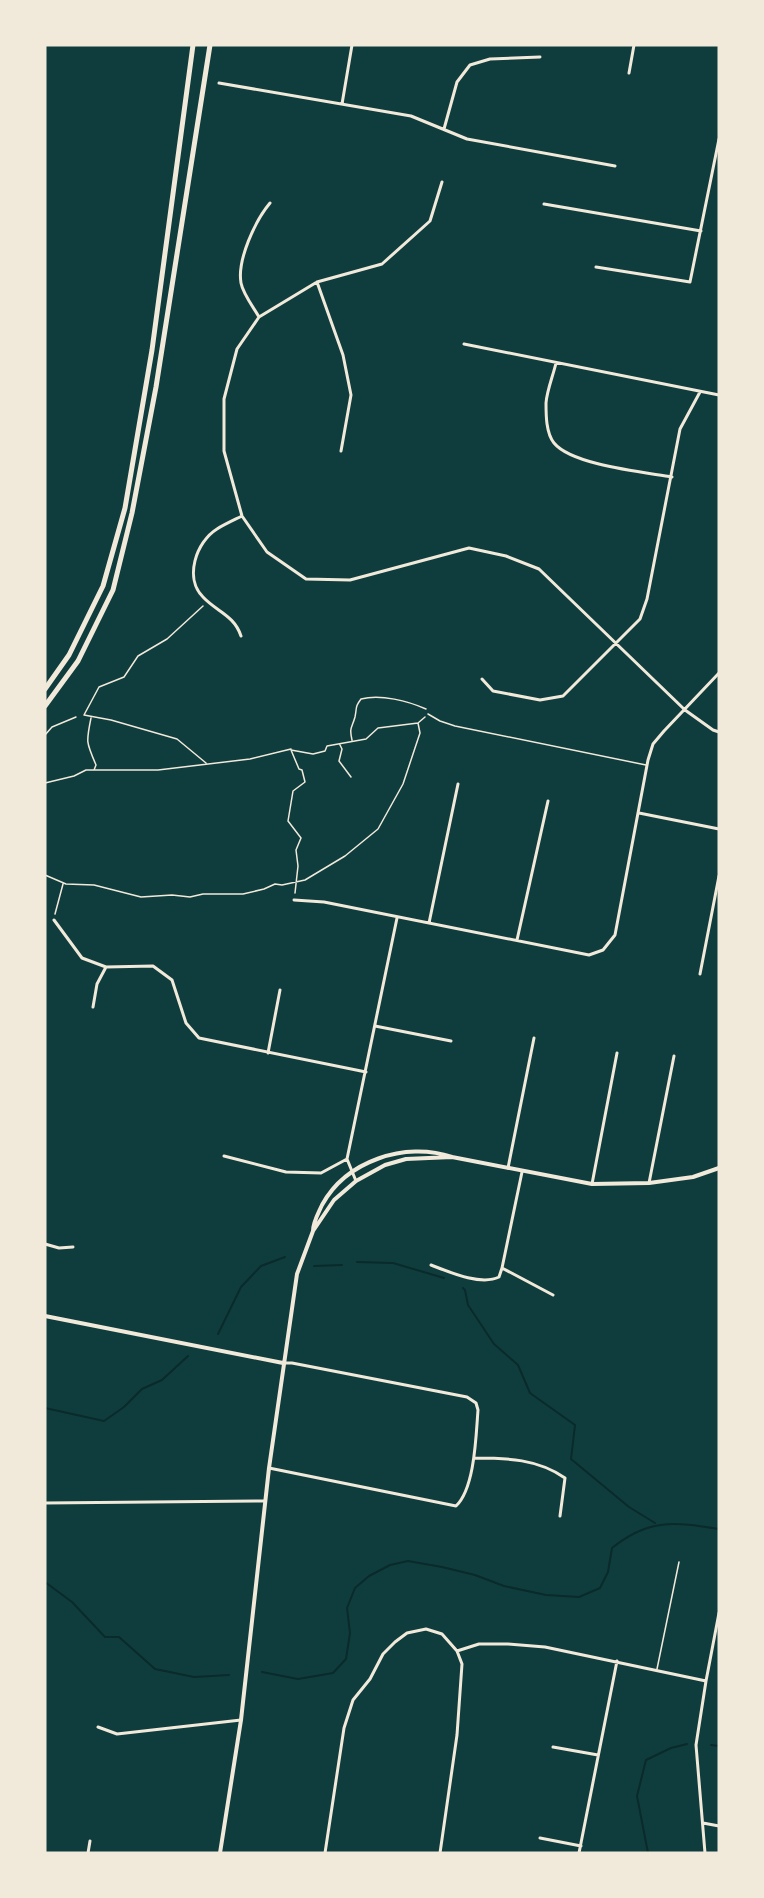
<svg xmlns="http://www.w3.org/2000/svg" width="764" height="1898" font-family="Poppins,sans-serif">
<rect width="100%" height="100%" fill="#0f3d3e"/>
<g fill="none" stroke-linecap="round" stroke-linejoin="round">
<path stroke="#0a2a2b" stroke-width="2" d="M357 1262 393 1263 444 1278
M314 1266 342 1265
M463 1288 465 1290 468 1305 494 1344 518 1365 530 1393 575 1425 571 1459 629 1507 655 1523
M218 1334 241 1287 261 1266 285 1257
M45 1408 104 1421 124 1407 142 1389 162 1380 188 1356
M45 1582 72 1602 105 1637H119L155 1669 194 1677 229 1675
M262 1672 298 1679 333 1673 346 1659 350 1633 347 1608 355 1588 369 1576 390 1565 408 1561 442 1567 475 1575 504 1586 546 1595 579 1597 600 1588 608 1572 612 1548C649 1518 674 1522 719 1529
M711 1745 719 1746
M648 1853 637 1796 646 1760 671 1748 687 1744"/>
<path stroke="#f1e9da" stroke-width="1.5" d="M203 606 167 639 138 656 124 677 99 687 84 715 111 720 177 739 206 763
M91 718C86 742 86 742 96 765L94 770
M45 735 52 727 76 717
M352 740C349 727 352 728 355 717 357 707 355 707 361 699 381 694 408 701 426 709
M340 745 342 749 339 761 351 777
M291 750 299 769 302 770 305 782 293 791 288 821 301 838 296 850 298 866 295 893
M291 750 313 754 325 751 327 746 366 739 378 728 418 723 425 717
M45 783 74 776 86 770H158L250 759 291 749
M45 875 66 884 94 885 141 897 172 895 190 897 203 894H243L264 889 275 884 282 885 305 880 345 856 378 829 403 784 420 733 418 723
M55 914 63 884"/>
<path stroke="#f1e9da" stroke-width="1.5" d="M428 714 440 721 455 726 646 765
M657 1669 679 1562"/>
<path stroke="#f1e9da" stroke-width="3" d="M629 73 634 45
M219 83 411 116 467 139 615 166
M342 104 352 45
M444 129 457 82 470 65 490 59 540 57
M442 182 430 221 382 264 317 282 259 317 237 349 224 399V451L242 516 267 552 306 579 350 580 469 548 506 556 539 569 685 710 713 730 719 732
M544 204 701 231
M596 267 690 282 719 139
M317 282 343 355 351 395 341 451
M259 317C254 308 243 294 241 283 237 260 255 221 270 203
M464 344 719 395
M556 363C553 376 547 390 546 403 546 415 546 433 554 443 572 465 643 472 672 477
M241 636C234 615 217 612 203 597 184 578 196 542 217 529 225 524 234 520 242 516
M482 679 493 691 540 700 563 696 640 619 647 599 680 429 700 392
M639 813 719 829
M294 900 324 902 589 955 603 950 615 935 648 760 653 744 664 731 719 673
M54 920 82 958 106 967 153 966 172 980 186 1023 199 1038 366 1072
M429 923 458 784
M517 940 548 801
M700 974 719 876
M93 1007 97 984 106 967
M375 1026 451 1041
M268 1053 280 990
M224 1156 286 1172 321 1173 347 1159
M508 1168 534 1038
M356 1181 347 1159 397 918
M649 1183 674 1056
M592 1184 617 1053
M45 1244 59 1248 73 1247
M431 1265C449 1272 481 1286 499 1277L502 1268 553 1295
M502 1268 522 1172
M475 1458C507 1458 538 1459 565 1478L560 1516
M269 1468 456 1506C475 1488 476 1435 478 1410L476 1403 467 1397 292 1363H285
M45 1503 265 1501
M457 1651 479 1644H508L545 1647 706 1681
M98 1727 117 1734 241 1720
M553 1747 598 1755
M703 1823 719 1826
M540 1838 581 1846
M88 1853 90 1841
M325 1853 344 1728 353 1700 370 1679 383 1654 395 1642 407 1633 426 1629 442 1634 457 1651 462 1664 457 1735 440 1853
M579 1853 617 1661
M705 1853 696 1745 706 1681 719 1613"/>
<path stroke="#f1e9da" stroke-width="4" d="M452 1157 592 1184 649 1183 693 1177 719 1168
M45 1316 283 1363
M220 1853 241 1720 269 1468 297 1274 313 1231 334 1200 356 1181 385 1165 406 1159 452 1157C405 1141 346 1161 322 1205 318 1214 313 1222 313 1231"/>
<path stroke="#f1e9da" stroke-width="5" d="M45 689 69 655 103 586 125 508 152 350 193 45
M45 706 78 661 113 590 132 513 156 387 210 45"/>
</g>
<rect width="764" height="1898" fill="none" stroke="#f1e9da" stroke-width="93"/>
</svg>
